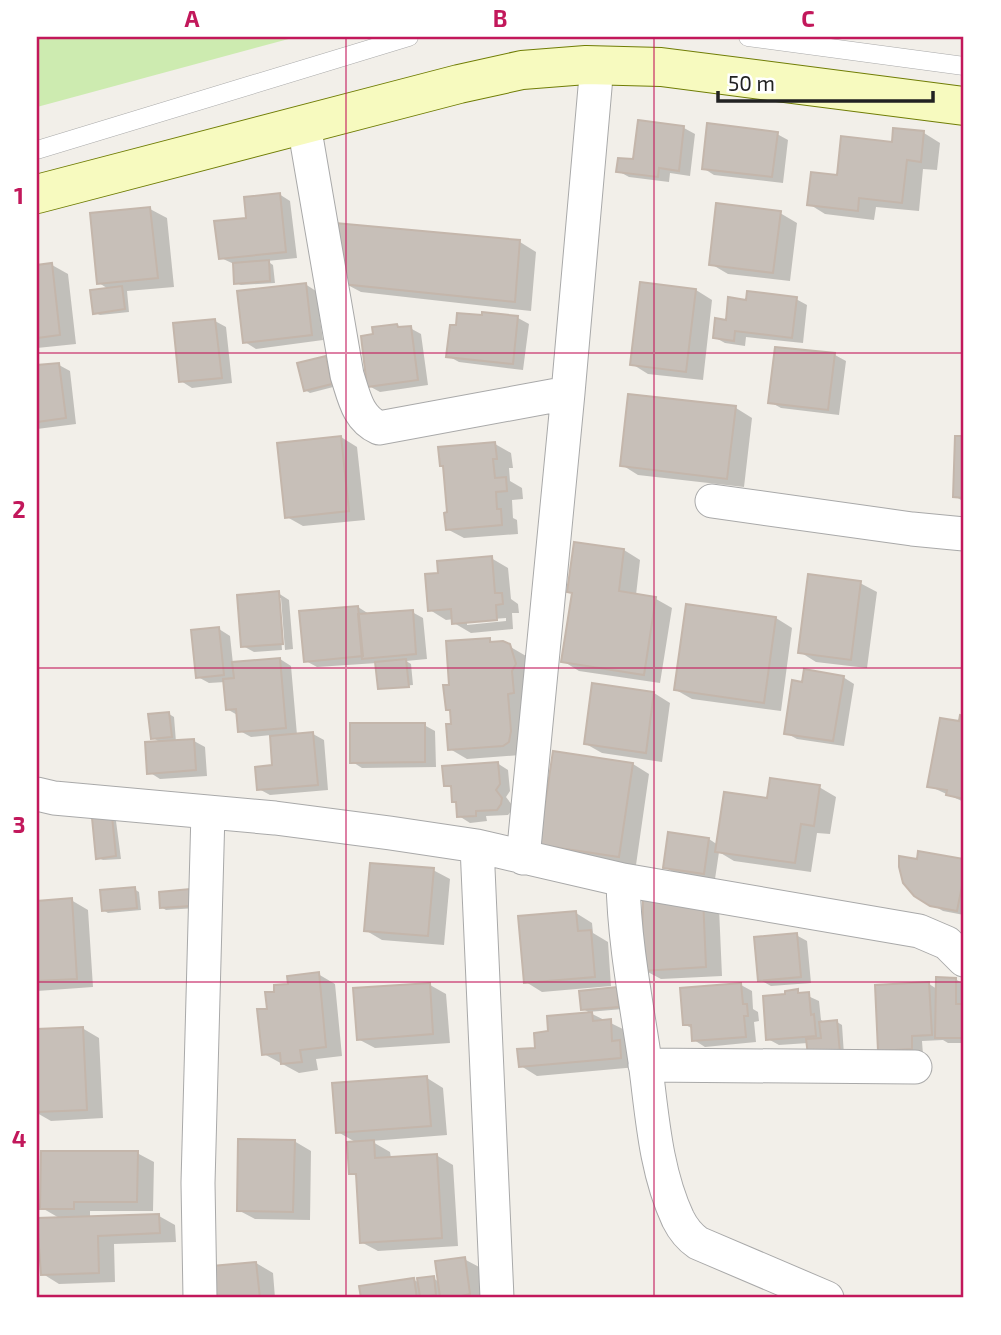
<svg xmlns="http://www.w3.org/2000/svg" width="1001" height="1335" font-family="'Exo 2',sans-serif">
<rect width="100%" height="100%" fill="#f2efe9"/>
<path fill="#cdebb0" d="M37 37H296L37 107Z"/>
<path fill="#0003" fill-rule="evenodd" d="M684 128 695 134 690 176 670 173 669 182 629 177 618 171Z
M895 130 924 133 940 143 937 170 923 169 919 211 876 207 874 220 825 214 809 204 838 177 893 144Z
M777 134 788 140 783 183 714 175 703 168Z
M279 194 290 201 297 258 267 261 273 265 275 283 241 285 236 283 234 264 221 258 248 219Z
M150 209 167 218 174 287 127 291 129 312 100 315 95 313 110 290 99 283Z
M780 213 797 223 790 281 728 274 711 264Z
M520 242 536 252 531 311 361 292 344 283Z
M52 265 68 274 76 344 37 348V266Z
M305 284 316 291 323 340 256 349 245 342Z
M696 290 712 300 703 380 648 374 632 364Z
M796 299 807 305 803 343 746 337 745 346 725 343 714 337 748 302Z
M518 318 529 324 523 370 459 362 448 356Z
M215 321 226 327 232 383 192 388 181 381Z
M396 325 402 329 410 328 421 334 428 385 380 392 369 386 375 336Z
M835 355 846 361 839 415 781 408 770 402Z
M325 358 330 361 337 386 310 393 305 390Z
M59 365 70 371 76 424 37 429V367Z
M736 408 752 418 744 487 638 475 622 465Z
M341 437 357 447 365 520 303 526 287 517Z
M956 438H964V502L955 496Z
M495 444 511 453 513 468H509L510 481 522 488 523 499 512 500 513 518 517 520 518 534 464 538 447 529 449 514 445 467 442 465Z
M576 544 624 550 640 560 636 595 656 599 672 608 660 683 579 671 563 661 574 593Z
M491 558 508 568 511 599 518 604 519 613H512L513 629 471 633 454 623V619L446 620 430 610 440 574ZM506 618V621L467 625V621Z
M860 583 877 592 867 668 816 662 800 652Z
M278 593 289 600 293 649 285 650 281 598H278L282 650 254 652 243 646Z
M358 607 369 614 412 612 423 618 427 659 406 661 411 664 413 685 379 688 377 663 317 667 306 661Z
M776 618 792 628 781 711 692 699 676 690Z
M219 629 230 636 233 664 280 659 291 666 297 735 313 734 324 740 328 790 270 795 259 789 274 767 271 735 251 737 240 731 239 716 227 709 225 682 209 683 198 677Z
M490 640 495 643 502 642 526 656 520 755 467 759 450 749 453 725 452 711 447 709 451 686Z
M843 677 854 684 844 746 797 739 786 733 803 684Z
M594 685 654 693 670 703 662 762 602 753 586 744Z
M169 714 174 717 176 742 194 741 205 747 207 776 160 779 149 772 162 743 153 738Z
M961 717H964V802L929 786 960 723Z
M424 725 435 731 436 767 362 768 351 761Z
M554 753 633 764 649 774 636 865 557 854Z
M497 763 508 770 510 791 506 797 512 805V810L508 815 486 816 487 821 470 823 459 816 458 803 454 801 453 789 446 785Z
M819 787 836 797 830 834 817 833 811 872 734 861 719 852 715 879 676 874 665 867 709 839 718 845 769 800Z
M111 818 116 821 121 859 103 860 98 858Z
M920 853 964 861V915L943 911 915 895Z
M433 870 450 879 444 945 382 940 365 930Z
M134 889 139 892 141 910 108 913 103 910Z
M645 893 719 908 722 976 661 979 644 970Z
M194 894 196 908 166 910 161 907Z
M71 900 88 910 93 987 37 991V902Z
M576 913 592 923 593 933 608 942 611 986 542 992 526 982Z
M796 935 807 941 811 983 771 986 760 980Z
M318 974 335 984 342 1056 316 1059 318 1070 299 1073 264 1054 269 1010 290 985Z
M955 979 964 984V1043H948L943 1040 922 1041 923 1055 880 1050 929 984 937 989Z
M430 985 446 994 450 1043 375 1048 358 1039Z
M741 985 752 991 753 1009 758 1012 759 1021 754 1022 756 1042 705 1047 694 1040 693 1029 684 1024Z
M797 991 819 1001 821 1020 826 1023 837 1022 842 1025 844 1055 808 1043 779 1045 768 1039 787 996Z
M622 992 623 1009 588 1012 627 1031 637 1067 537 1076 521 1066 550 1033 592 1014 583 1009Z
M82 1028 99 1038 103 1118 51 1121 37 1113V1031Z
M427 1078 443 1088 447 1135 371 1141 390 1152 391 1158 436 1155 453 1165 458 1246 378 1251 361 1242 358 1177 351 1173 357 1143 338 1132Z
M294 1141 311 1151 310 1220 255 1219 238 1210Z
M137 1153 154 1162 153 1211H90V1218L159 1216 175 1225 176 1242 114 1244 115 1282 59 1284 43 1274 42 1240 37 1237V1220L61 1219 42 1208Z
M464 1259 481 1268 485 1298H459L455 1296V1298H363L361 1287 414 1280 420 1283 433 1278 439 1282Z
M256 1263 273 1273 275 1298H205Z"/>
<path fill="#c7bfb8" stroke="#c4b6ab" stroke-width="2" d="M638 120 684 126 679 171 659 168 658 177 616 172 618 158 633 159Z
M707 123 778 132 772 177 702 169Z
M893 128 924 131 921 162 907 160 902 203 859 198 858 211 807 205 811 172 837 175 841 136 892 142Z
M280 193 286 252 219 259 214 221 246 218 244 197Z
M716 203 781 211 773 273 709 265Z
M150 207 158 278 97 284 90 213Z
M335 223 520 240 515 302 342 284Z
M269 260 270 281 234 284 233 263Z
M52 263 60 335 37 338V265Z
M640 282 696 289 686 372 630 365Z
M306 283 312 335 243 343 237 291Z
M122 286 125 309 93 314 90 290Z
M747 291 797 297 792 338 735 331 734 341 713 338 715 318 726 320 728 297 746 300Z
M482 312 518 316 513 364 446 357 450 325H456L457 313 482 315Z
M215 319 222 378 179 382 173 323Z
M397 324 398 327 411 326 418 380 367 387 361 336 373 334 372 327Z
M775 347 835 353 828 410 768 403Z
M326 356 332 384 304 391 297 363Z
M59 363 66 418 37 422V365Z
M628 394 736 406 727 479 620 466Z
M341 436 349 511 285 518 277 443Z
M955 436H964V498L953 497Z
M495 442 497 459H493L495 478 506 477 507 491 496 492 497 509H501L502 525 446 530 444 513 447 512 443 466H440L438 447Z
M574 542 624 549 619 591 656 597 644 675 561 662 572 593 567 592Z
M492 556 495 593H502L503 604 496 605 497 620 452 624 451 609 428 611 425 574 438 573 437 561Z
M808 574 861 581 851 660 798 653Z
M279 591 283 644 241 647 237 595Z
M686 604 776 617 764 703 674 690Z
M358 606 363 656 304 662 299 611Z
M413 610 416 654 362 659 358 614Z
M219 627 224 675 196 678 191 630Z
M490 638V642L503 641 510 644 516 664 512 671 514 693 508 694 511 731 509 742 503 746 448 750 446 724H451L450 710H446L443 685H449L446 641Z
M280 658 286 728 238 732 236 709 226 710 223 679 234 678 232 662Z
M406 659 409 687 378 689 375 662Z
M804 669 844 676 833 741 784 734 792 680 802 682Z
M592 683 654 692 646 753 584 744Z
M169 712 172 737 151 739 148 714Z
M960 715 964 716V799L946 795 947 790 927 787 940 718 959 721Z
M350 723H425V762L350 763Z
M313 732 318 785 257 790 255 767 272 765 270 736Z
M194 739 196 770 147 774 145 742Z
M553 751 633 763 619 857 539 845Z
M498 762 500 784 496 790 502 798 501 804 497 810 476 811V816L457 817 456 802H452L451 786H444L442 766Z
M770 778 820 785 814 826 801 824 795 863 715 852 724 792 767 798Z
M112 816 116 856 96 859 92 818Z
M668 832 709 838 704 874 663 868Z
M918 851 964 859V876L957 911 930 906 914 896 903 883 899 867V856L917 859Z
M370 863 434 868 428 936 364 931Z
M135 887 137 908 102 911 100 890Z
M190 889 191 906 160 908 159 892Z
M643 891 703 897 706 967 642 971Z
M72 898 77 979 37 981V901Z
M576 911 578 931 591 930 595 977 524 983 518 916Z
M797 933 801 977 758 981 754 937Z
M319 972 326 1047 300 1050 302 1062 281 1064 280 1053 262 1055 257 1009H267L265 992H274V985L288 984 287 976Z
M936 977 956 978V1004H964V1038H935Z
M929 982 932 1035 912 1036V1049L878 1051 875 985Z
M430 983 433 1034 357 1040 353 988Z
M741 983 743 1004H747L748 1016H744L746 1037 692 1041 691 1025H683L680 988Z
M617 987 619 1007 581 1010 579 991Z
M798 989V993L809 992 811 1015 814 1014 816 1036 766 1040 763 996 785 994V991Z
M592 1012 593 1021 611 1019 612 1041 620 1040 621 1058 519 1067 517 1049 535 1048 534 1033 548 1031 547 1016Z
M837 1020 840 1053 808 1055 806 1039 821 1038 819 1022Z
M83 1027 87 1110 37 1112V1029Z
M427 1076 431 1126 336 1133 332 1083Z
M238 1139 295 1140 293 1212 237 1211Z
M374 1140 375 1158 437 1154 442 1238 360 1243 356 1174H349L347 1142Z
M41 1151H138L137 1202H74V1209H40Z
M159 1214 160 1233 98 1236 99 1273 41 1275 37 1218Z
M465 1257 470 1294 453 1298H427L440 1297 435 1261Z
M256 1262 260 1298H204L201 1267Z
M434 1276 436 1295 420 1297 417 1278Z
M414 1278 417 1298H361L359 1286Z"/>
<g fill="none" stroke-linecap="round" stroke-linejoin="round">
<defs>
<path id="lane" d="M748 37 964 66
M37 150 409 37"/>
<path id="street" d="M304 125 347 375C354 396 357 418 379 428L568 393
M712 501 912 529 964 534
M37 794 54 798 275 818 390 833 477 846 623 880C624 941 636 1001 645 1061 652 1113 655 1170 678 1219 683 1229 688 1236 698 1243L827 1298
M477 846 497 1298
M523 858 568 393 597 65
M623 880 919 931 947 943 964 960
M645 1065 915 1067
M200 1298 198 1183 208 812"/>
<path id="secondary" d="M37 194 459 84 522 70 586 65 661 67 964 106"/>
</defs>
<use href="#lane" stroke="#a9a9a9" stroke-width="19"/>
<use href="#street" stroke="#a9a9a9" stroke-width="35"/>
<use href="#secondary" stroke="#707d05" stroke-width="40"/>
<use href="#lane" stroke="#fff" stroke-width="18"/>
<use href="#street" stroke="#fff" stroke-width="33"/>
<use href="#secondary" stroke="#f7fabf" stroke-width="38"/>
</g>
<path fill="none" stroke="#c2185b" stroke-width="2" stroke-opacity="0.55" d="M346 37V1298M654 37V1298M37 353H964M37 668H964M37 982H964"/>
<rect width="1001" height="1335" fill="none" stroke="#ffffff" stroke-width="77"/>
<path d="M718 91v10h215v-10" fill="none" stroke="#222222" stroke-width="3.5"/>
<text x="728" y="91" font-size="21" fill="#222222" stroke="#ffffff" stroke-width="5" paint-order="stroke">50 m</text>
<rect x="38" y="38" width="924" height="1258" fill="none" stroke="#c2185b" stroke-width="2.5"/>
<g font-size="23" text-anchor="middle" font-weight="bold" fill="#c2185b">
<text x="192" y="27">A</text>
<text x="500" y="27">B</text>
<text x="808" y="27">C</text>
<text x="19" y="204">1</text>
<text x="19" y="518">2</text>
<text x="19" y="833">3</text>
<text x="19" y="1147">4</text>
</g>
</svg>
